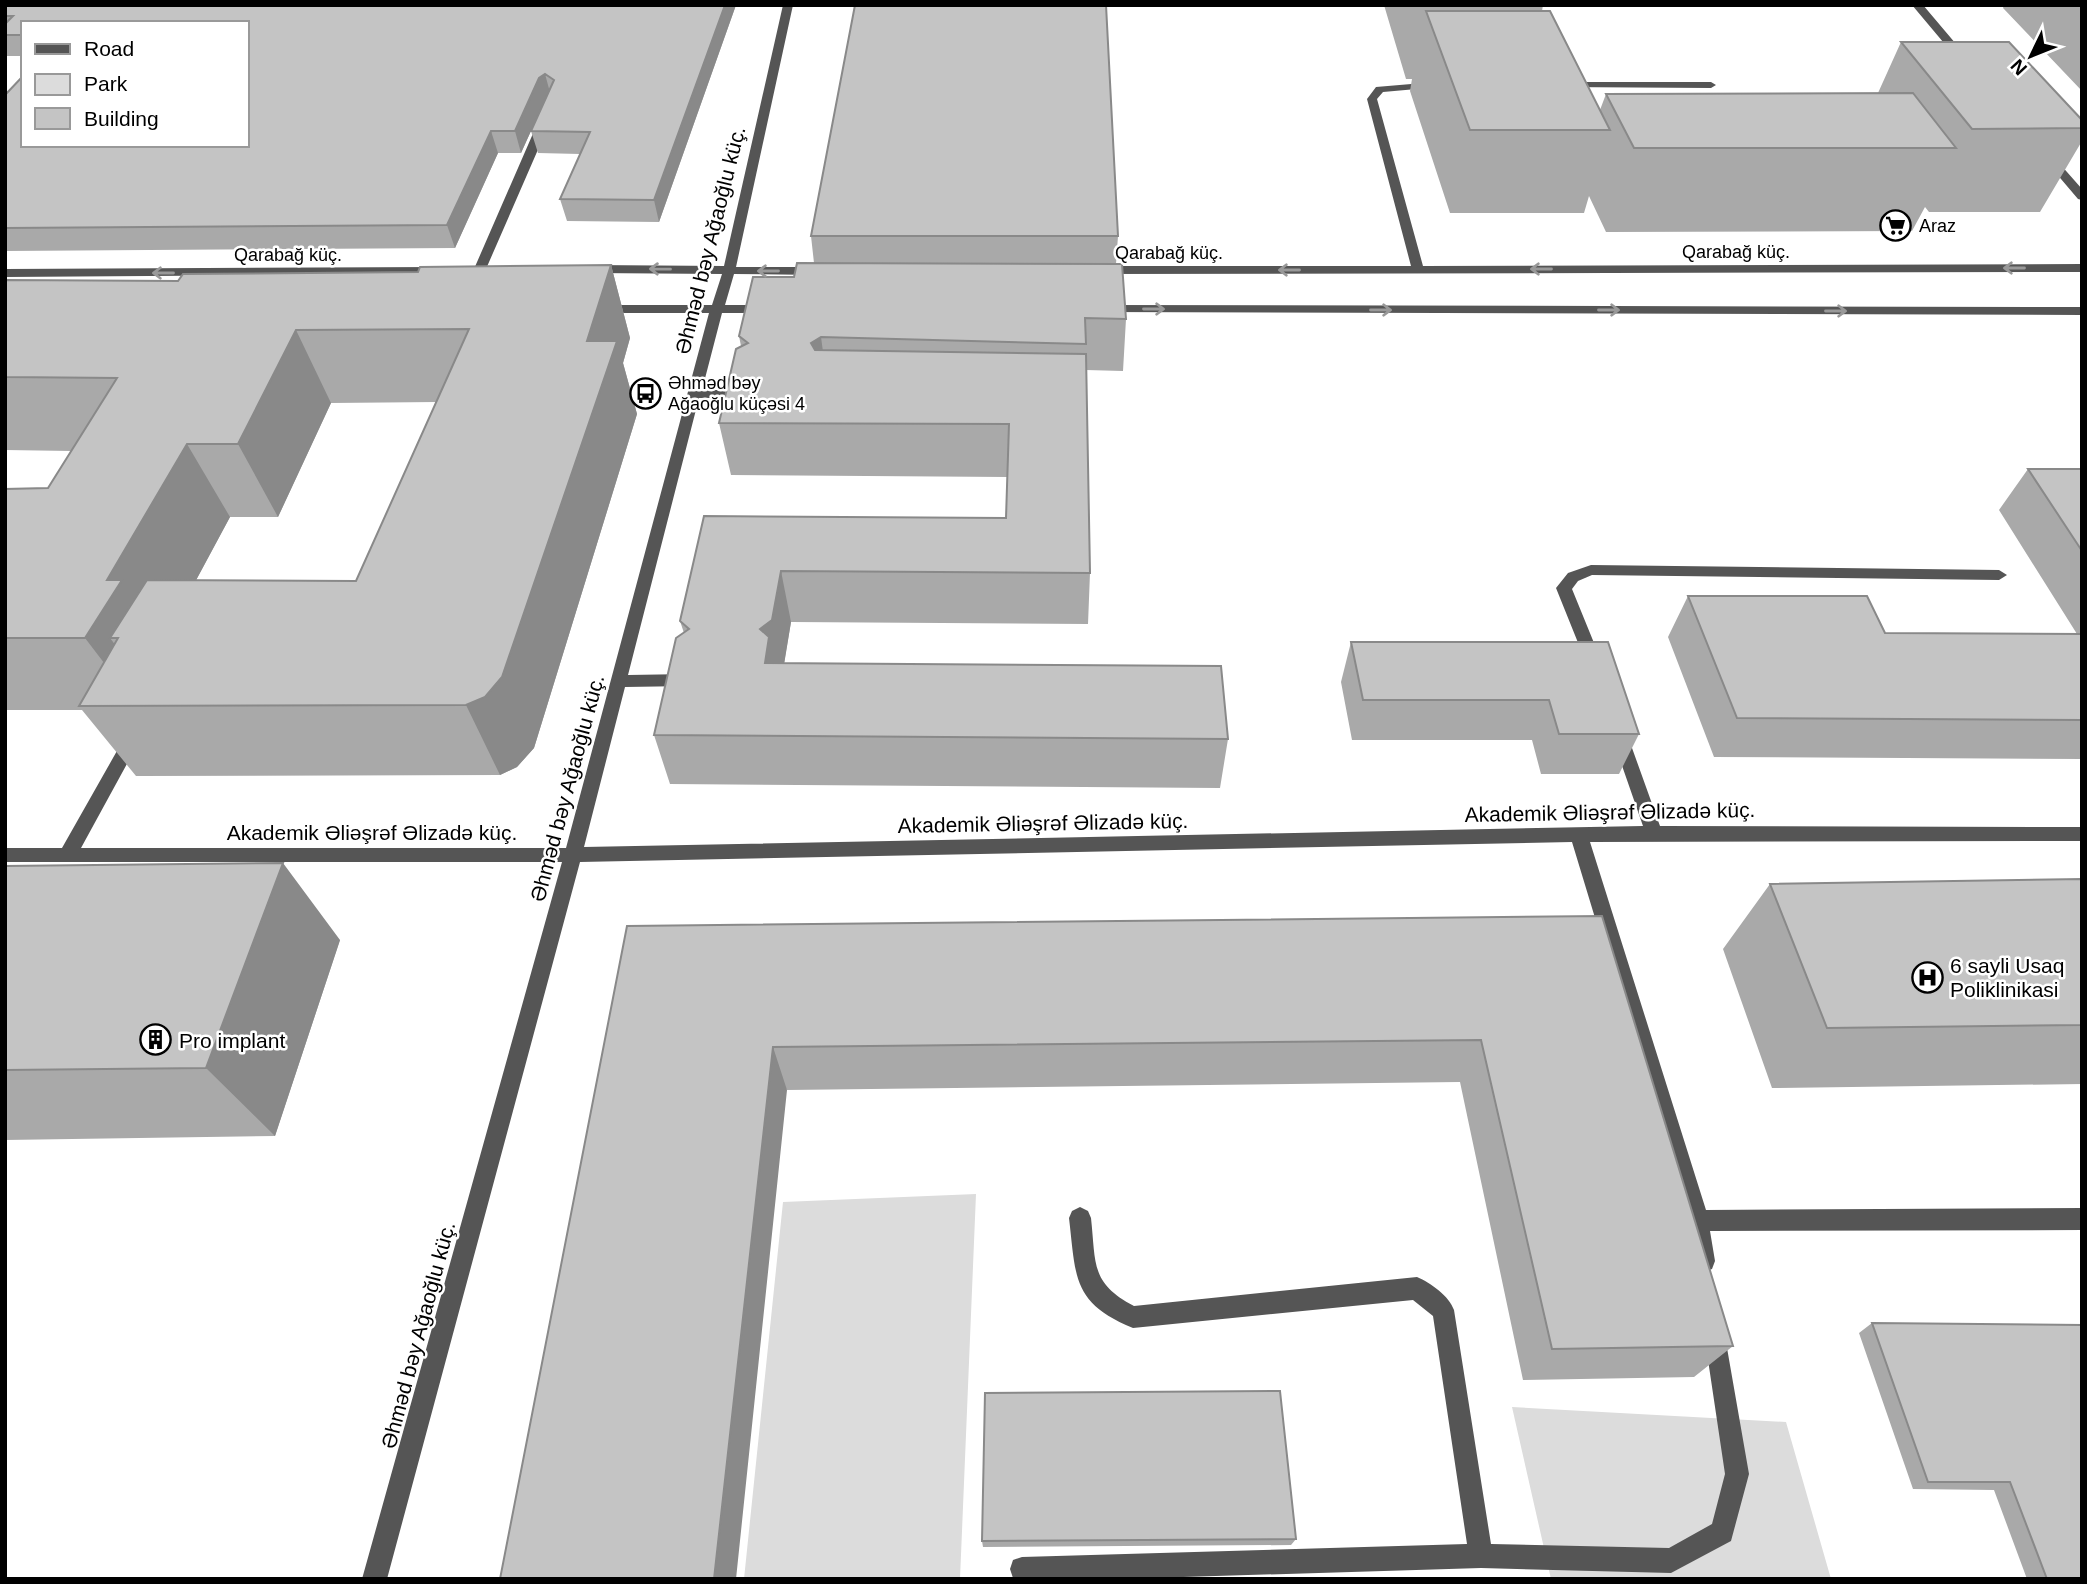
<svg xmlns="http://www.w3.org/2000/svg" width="2087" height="1584" font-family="Arial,sans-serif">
<rect width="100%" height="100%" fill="#fff"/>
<path fill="#dcdcdc" d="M976 1194 960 1579H744L783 1202Z
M1512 1407 1786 1422 1831 1579H1551Z"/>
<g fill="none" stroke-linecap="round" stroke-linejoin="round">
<path fill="#555" fill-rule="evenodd" d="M783 5H793L736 267H818L824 271 818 275 734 274 725 305H769L775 309 769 313H722L702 390H748L755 394 748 398H699L628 675 689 674 697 680 689 686 625 687 584 847 1643 826 1611 734 1619 728 1627 734 1660 826 2082 827V841L1590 842 1706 1210 2082 1208V1230L1710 1231 1715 1261 1712 1269 1704 1272 1696 1269 1687 1221 1572 842 580 862 387 1579H362L562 862H5V848H62L126 735 132 733 140 740 81 848H566L709 313H601L595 309 601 305H712L722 274 591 273 585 269 591 265 724 266Z
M1912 5H1923L1967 57V61H1959Z
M1435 82 1439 83V87L1383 92 1377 99 1423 266 2082 264V272L1098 274 1092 270 1098 266H1411L1367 99 1376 87Z
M1564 82H1711L1716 85 1711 88 1560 87V83Z
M544 119 550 122 486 269 476 272 474 269 538 122Z
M2048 154 2052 155 2082 189V200L2078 199 2044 159 2042 157Z
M440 267 444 268V274L5 277V269Z
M1102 305 2082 307V315L1097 312V306Z
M1591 565 1999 570 2007 575 1999 580 1592 575 1578 581 1572 589 1603 665 1595 671 1587 665 1556 588 1568 573Z
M1080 1207 1088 1211 1091 1218C1096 1263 1090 1283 1134 1306L1417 1277C1431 1283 1449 1296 1454 1310L1491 1544 1669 1548 1712 1524 1725 1474 1704 1333 1707 1325 1715 1322 1723 1325 1749 1474 1731 1541 1671 1573 1481 1568 1119 1579 1013 1578 1010 1569 1013 1560 1022 1557 1467 1544 1433 1316 1413 1300 1133 1328C1072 1303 1076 1277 1069 1218L1072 1211Z"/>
</g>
<path fill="#a9a9a9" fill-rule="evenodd" d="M5 5H736L659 222 567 221 560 199 580 154 538 153 531 131 545 100 521 153H498L455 248 5 251V95L247 23H23V56H6Z
M1384 5H1543L1542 11 1600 110 1606 94 1878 93 1901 42 2082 120V141L2040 212H1929L1925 207 1912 231 1606 232 1589 196 1584 213H1450L1410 91 1412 79H1406Z
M2004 5H2082V91L2003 8Z
M811 236H1118L1116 264 1126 319 1123 371 1086 370 1090 573 1088 624 791 622 784 663 1228 739 1220 788 670 784 654 735 684 633 680 621 704 516 1006 518 1007 477 731 475 719 423 741 346 739 336 794 277 814 263Z
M611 265 630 338 623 363 637 414 534 748 517 767 500 775 136 776 82 710H5V489L48 488 72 451 5 450V280L178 281ZM437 402 356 581 196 580 230 517H278L331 403Z
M2028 469H2082V759L1714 757 1668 637 1688 596 1885 633 2077 634 1999 510Z
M1351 642H1608L1639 734 1619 774H1541L1532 740H1352L1341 682Z
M5 866 340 940 275 1136 5 1140Z
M2082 879V1084L1772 1088 1723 949 1770 884Z
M1602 916 1733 1346 1694 1377 1523 1380 1460 1082 787 1090 627 926Z
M1872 1323 2082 1325V1579H2027L1994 1490 1913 1489 1859 1333Z
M1296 1539 1291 1545 983 1547 982 1541Z"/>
<path fill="#898989" d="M725 5H736L659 222 654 200Z
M545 74 551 96 545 100 521 153 515 131 539 78Z
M491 131 498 153 455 248 447 225Z
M611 265 630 338 623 363 637 414 534 748 517 767 500 775 466 705Z
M296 330 331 403 278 517 238 444Z
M821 337 828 389 811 343Z
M187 444 230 517 164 640 110 638 150 691 137 706 85 638 107 580Z
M781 571 791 622 783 671 765 663 760 629Z
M283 863 340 940 275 1136 206 1068Z
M773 1047 787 1090 736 1579H714Z"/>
<path fill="#c4c4c4" stroke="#898989" stroke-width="2" d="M5 5H725L654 200 560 199 590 132 531 131 554 80 545 74 539 78 515 131H491L447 225 5 228V95L23 76V145H247V23H23V35H5V24L13 16H5Z
M855 5H1106L1118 236H811Z
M1426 11H1550L1610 130H1470Z
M1901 42H2009L2082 120V128L1972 129Z
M1913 93 1956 148H1634L1606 94Z
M797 263 1122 264 1126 319 1085 318 1086 344 821 337 811 343 815 350 1086 354 1090 573 781 571 772 620 760 629 769 637 765 663 1221 666 1228 739 654 735 676 638 689 629 680 621 704 516 1006 518 1009 424 719 423 736 349 748 343 739 336 753 277H794Z
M611 265 587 341H617L502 677 485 697 466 705 79 706 118 638H110L147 580 356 581 469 329 296 330 238 444H187L107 580H122L85 638H5V489L48 488 117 378 5 377V280L178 281 183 274 418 272 420 267Z
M2028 469H2082V551Z
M1688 596H1867L1885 633 2082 634V720L1737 718Z
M1351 642H1608L1639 734H1559L1549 700H1363Z
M283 863 206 1068 5 1070V866Z
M2082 879V1025L1827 1028 1770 884Z
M1602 916 1733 1346 1552 1349 1481 1040 773 1047 714 1579H500L627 926Z
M1872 1323 2082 1325V1579H2047L2010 1482H1928Z
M1280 1391 1296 1539 982 1541 985 1393Z"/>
<defs><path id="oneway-shaft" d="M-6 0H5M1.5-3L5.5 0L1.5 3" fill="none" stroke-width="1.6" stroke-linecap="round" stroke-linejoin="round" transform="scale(1.75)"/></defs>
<g stroke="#999">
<use href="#oneway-shaft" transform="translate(2014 268) rotate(180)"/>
<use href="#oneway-shaft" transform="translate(660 269) rotate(-179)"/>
<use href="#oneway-shaft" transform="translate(1541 269) rotate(180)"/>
<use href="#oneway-shaft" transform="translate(1289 270) rotate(180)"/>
<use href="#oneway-shaft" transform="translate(768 271) rotate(180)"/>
<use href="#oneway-shaft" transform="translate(163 273) rotate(180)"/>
<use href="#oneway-shaft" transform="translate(1154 309)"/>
<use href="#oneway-shaft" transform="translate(1381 310)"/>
<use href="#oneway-shaft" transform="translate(1609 310)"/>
<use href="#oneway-shaft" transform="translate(1836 311)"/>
</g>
<defs>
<symbol id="supermarket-ring" viewBox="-11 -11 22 22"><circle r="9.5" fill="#fff" stroke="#000" stroke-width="1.5"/><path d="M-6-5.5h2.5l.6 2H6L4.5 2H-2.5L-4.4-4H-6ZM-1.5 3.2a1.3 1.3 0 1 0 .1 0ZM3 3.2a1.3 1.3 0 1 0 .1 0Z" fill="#000"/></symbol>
<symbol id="bus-ring" viewBox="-11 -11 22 22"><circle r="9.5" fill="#fff" stroke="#000" stroke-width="1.5"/><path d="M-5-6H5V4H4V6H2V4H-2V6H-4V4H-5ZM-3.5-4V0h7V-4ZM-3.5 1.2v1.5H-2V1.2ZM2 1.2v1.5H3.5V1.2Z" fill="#000"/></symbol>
<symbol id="hospital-ring" viewBox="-11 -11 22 22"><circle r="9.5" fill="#fff" stroke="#000" stroke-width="1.5"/><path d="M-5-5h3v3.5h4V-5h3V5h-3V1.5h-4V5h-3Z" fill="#000"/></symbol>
<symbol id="building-ring" viewBox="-11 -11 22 22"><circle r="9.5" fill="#fff" stroke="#000" stroke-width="1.5"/><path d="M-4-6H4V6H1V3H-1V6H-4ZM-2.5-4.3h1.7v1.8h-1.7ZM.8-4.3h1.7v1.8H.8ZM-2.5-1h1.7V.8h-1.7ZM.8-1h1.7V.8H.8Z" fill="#000"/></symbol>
</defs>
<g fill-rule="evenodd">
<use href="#supermarket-ring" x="1878" y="208" width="35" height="35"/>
<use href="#bus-ring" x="628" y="376" width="35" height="35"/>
<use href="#hospital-ring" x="1910" y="960" width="35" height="35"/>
<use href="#building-ring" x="138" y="1022" width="35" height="35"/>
</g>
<g text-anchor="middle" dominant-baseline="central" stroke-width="5" stroke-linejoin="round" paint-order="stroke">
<g font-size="18" fill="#000" stroke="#fff" text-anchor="start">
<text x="1919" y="226">Araz</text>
<text x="668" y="383">Əhməd bəy<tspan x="668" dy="21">Ağaoğlu küçəsi 4</tspan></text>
</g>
<g font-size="18" fill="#000" stroke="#fff">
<text x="1736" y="252">Qarabağ küç.</text>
<text x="1169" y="253">Qarabağ küç.</text>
<text x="288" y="255">Qarabağ küç.</text>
</g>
<g font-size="21" fill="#000" stroke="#fff">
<text transform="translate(710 240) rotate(-76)">Əhməd bəy Ağaoğlu küç.</text>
<text transform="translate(567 788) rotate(-75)">Əhməd bəy Ağaoğlu küç.</text>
<text transform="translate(1610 812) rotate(-1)">Akademik Əliəşrəf Əlizadə küç.</text>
<text transform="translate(1043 823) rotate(-1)">Akademik Əliəşrəf Əlizadə küç.</text>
<text x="372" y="832">Akademik Əliəşrəf Əlizadə küç.</text>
<text transform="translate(418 1335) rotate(-75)">Əhməd bəy Ağaoğlu küç.</text>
</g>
<g font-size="21" fill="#000" stroke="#fff" text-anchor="start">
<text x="1950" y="965">6 sayli Usaq<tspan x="1950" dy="24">Poliklinikasi</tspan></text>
<text x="179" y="1040">Pro implant</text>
</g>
</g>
<rect width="2087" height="1584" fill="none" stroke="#000000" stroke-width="14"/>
<rect x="21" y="21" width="228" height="126" fill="#ffffff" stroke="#999999" stroke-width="2"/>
<rect x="35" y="44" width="35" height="10" fill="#555555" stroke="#999999" stroke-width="2"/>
<text x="84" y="56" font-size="21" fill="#000000">Road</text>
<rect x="35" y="74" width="35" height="21" fill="#dcdcdc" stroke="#999999" stroke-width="2"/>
<text x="84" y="91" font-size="21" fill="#000000">Park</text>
<rect x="35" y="108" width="35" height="21" fill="#c4c4c4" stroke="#999999" stroke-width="2"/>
<text x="84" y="126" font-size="21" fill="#000000">Building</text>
<g transform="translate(2031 56) rotate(227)" stroke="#ffffff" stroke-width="5" paint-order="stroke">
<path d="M0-5L12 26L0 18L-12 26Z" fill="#000000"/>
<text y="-10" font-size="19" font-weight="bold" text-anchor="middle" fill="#000000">N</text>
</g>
</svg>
